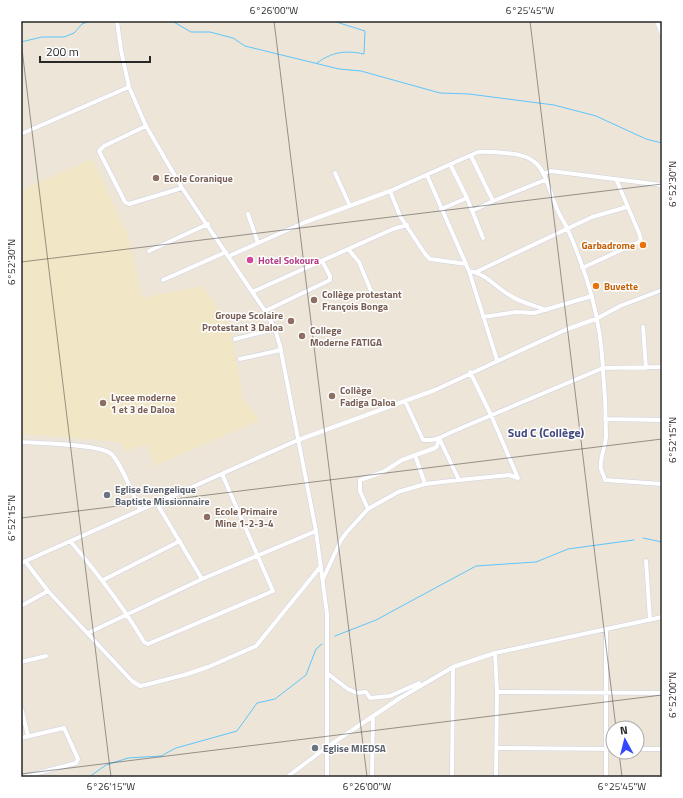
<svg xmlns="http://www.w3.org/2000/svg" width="683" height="798" font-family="'Titillium Web',sans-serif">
<rect width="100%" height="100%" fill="#ede5d8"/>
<path fill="#f1e6c5" d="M92 159 128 235 142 298 203 286 230 326 243 399 260 420 155 466 145 444 125 452 121 442 21 434V190Z"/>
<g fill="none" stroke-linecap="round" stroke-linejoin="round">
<path stroke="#5ec5fc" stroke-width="1" d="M172 21 191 32H210L233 38 245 46 339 69 361 71 440 93 469 94 554 105 596 116 646 139 662 143
M21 25 23 21
M21 42 42 37H64L74 33 82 24 90 21
M317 63C332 52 345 50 364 54L365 31 333 21
M643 538 662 542
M335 636 376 620 476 566 536 562 568 549 634 540
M89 777 106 765 128 758 161 756 176 748 237 731 257 703 275 699 306 675 316 649 322 644"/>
<defs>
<path id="minor" d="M117 21 121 50 129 87 146 126 182 188 265 311 275 329 280 346 316 531 327 614V777
M657 21 662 35
M146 126 104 146 99 151 125 202 129 204 182 188
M21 134 129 87
M471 156 493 201 545 180
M335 173 350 206
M543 174 551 171 662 185
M427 175 469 271 497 360
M390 191 400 216 425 254 430 259 466 264
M467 198 483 238
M441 209 467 198 450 164
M472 211 493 201
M248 214 258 243
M349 250 359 262 371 291
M149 251 208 224
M229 256 303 223 390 191 478 152C487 151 495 152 505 153 546 155 543 176 557 209 560 216 565 223 568 230 588 276 601 320 603 370 605 392 606 414 606 436 606 447 599 458 601 469 602 472 604 476 605 480L662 484
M582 268 641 241 639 233 616 179
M469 271C486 273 496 288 511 296 521 303 535 305 546 310
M476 272 592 217 627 207
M163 280 226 252
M252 292 393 229 407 225
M265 311 330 280V276L322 261
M483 317 516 312 534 313 592 296
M643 327 646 368
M235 339 275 329
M240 359 281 350
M405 401 423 440H432L439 438 459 480
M605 419 662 420
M21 442C39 443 97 444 110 453 120 460 134 497 140 510
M415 455 425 484
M156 502 202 579
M368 509 360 491V480L383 472 402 460 435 448 437 446 439 438 454 431 603 368 662 367
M71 542C98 574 123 606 144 642L148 644 273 591 222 474
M25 561 48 591 132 681 140 686 145 685 184 675 208 667 256 646 321 566
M646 561 650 620
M21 563 298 440 435 390 565 330 598 318 620 306 662 290
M323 579 341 540 347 532 368 509 398 492 425 484 459 480 509 475 518 478 491 415 470 372
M103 580 180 541
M21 606 48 591
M606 629V777
M88 633 202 579 316 531
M495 653 497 692 496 777
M21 662 46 656
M328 674 348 689 357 693 366 692 370 698 390 696 419 683
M497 692 662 693
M21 707 28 736
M21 738 64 728 78 759 76 763 23 777
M496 748 613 749
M637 749H662
M287 777 327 747 400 698 453 667 495 653 662 617
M372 777 373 716
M452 777 453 667"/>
</defs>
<use href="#minor" stroke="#cdd0e4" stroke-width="5"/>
<use href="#minor" stroke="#fff" stroke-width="4"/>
</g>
<path fill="none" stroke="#282828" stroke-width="1" stroke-opacity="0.45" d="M274 21 367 777M530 21 616 728M21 41 111 777M21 262 662 184M21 518 662 439M619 752 622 777M21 774 662 695"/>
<g fill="#8d6e63" stroke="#fff" stroke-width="1.5">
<circle cx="156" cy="178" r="4"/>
<circle cx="314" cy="300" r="4"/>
<circle cx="291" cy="321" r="4"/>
<circle cx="302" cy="336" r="4"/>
<circle cx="332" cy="396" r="4"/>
<circle cx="103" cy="403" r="4"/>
<circle cx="207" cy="517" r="4"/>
</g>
<g fill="#e8710a" stroke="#fff" stroke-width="1.5">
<circle cx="643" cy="245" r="4"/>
<circle cx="596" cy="286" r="4"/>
</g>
<circle fill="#d1479c" stroke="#fff" stroke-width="1.5" cx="250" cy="260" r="4"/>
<g fill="#6b7280" stroke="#fff" stroke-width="1.5">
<circle cx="107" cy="495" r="4"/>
<circle cx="315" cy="748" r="4"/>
</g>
<g text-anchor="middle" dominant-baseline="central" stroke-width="3" stroke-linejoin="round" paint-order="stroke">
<g font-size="10" font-weight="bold" fill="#785e54" stroke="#fff" text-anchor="start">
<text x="164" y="178">Ecole Coranique</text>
<text x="322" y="294">Collège protestant<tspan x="322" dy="12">François Bonga</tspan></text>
<text x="283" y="315" text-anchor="end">Groupe Scolaire<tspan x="283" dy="12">Protestant 3 Daloa</tspan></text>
<text x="310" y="330">College<tspan x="310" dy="12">Moderne FATIGA</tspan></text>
<text x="340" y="390">Collège<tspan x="340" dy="12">Fadiga Daloa</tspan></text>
<text x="111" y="397">Lycee moderne<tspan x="111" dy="12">1 et 3 de Daloa</tspan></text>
<text x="215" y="511">Ecole Primaire<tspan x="215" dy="12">Mine 1-2-3-4</tspan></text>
</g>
<g font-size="10" font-weight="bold" fill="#c56008" stroke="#fff" text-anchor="end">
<text x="635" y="245">Garbadrome</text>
<text x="604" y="286" text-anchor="start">Buvette</text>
</g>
<g font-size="10" font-weight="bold" fill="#b23c85" stroke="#fff" text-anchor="start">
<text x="258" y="260">Hotel Sokoura</text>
</g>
<g font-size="10" font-weight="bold" fill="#5b616d" stroke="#fff" text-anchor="start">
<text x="115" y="489">Eglise Evengelique<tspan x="115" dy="12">Baptiste Missionnaire</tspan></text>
<text x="323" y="748">Eglise MIEDSA</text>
</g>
<g font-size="12" font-weight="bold" fill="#444a7e" stroke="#fff">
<text x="546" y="432">Sud C (Collège)</text>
</g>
</g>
<rect width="683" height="798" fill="none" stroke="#ffffff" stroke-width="44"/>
<g transform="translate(625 740) rotate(353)"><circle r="19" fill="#ffffff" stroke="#a9a9a9"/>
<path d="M0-3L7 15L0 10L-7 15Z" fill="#3349ff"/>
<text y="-6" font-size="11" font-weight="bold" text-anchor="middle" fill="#282828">N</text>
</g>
<path d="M40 56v6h110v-6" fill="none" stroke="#282828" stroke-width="2"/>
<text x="46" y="56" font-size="12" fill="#282828" stroke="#ffffff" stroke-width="3" paint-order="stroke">200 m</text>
<rect x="22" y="22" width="639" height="754" fill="none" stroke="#282828" stroke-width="1.5"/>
<g font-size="10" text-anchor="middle" fill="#282828">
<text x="274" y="14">6°26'00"W</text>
<text x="530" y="14">6°25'45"W</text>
<text transform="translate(672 184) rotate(-90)" y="4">6°52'30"N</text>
<text transform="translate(11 262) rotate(-90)" y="4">6°52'30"N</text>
<text transform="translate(672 440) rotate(-90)" y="4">6°52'15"N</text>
<text transform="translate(11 518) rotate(-90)" y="4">6°52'15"N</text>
<text transform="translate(672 695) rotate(-90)" y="4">6°52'00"N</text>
<text x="111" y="790">6°26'15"W</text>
<text x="367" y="790">6°26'00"W</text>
<text x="622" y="790">6°25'45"W</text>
</g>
</svg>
